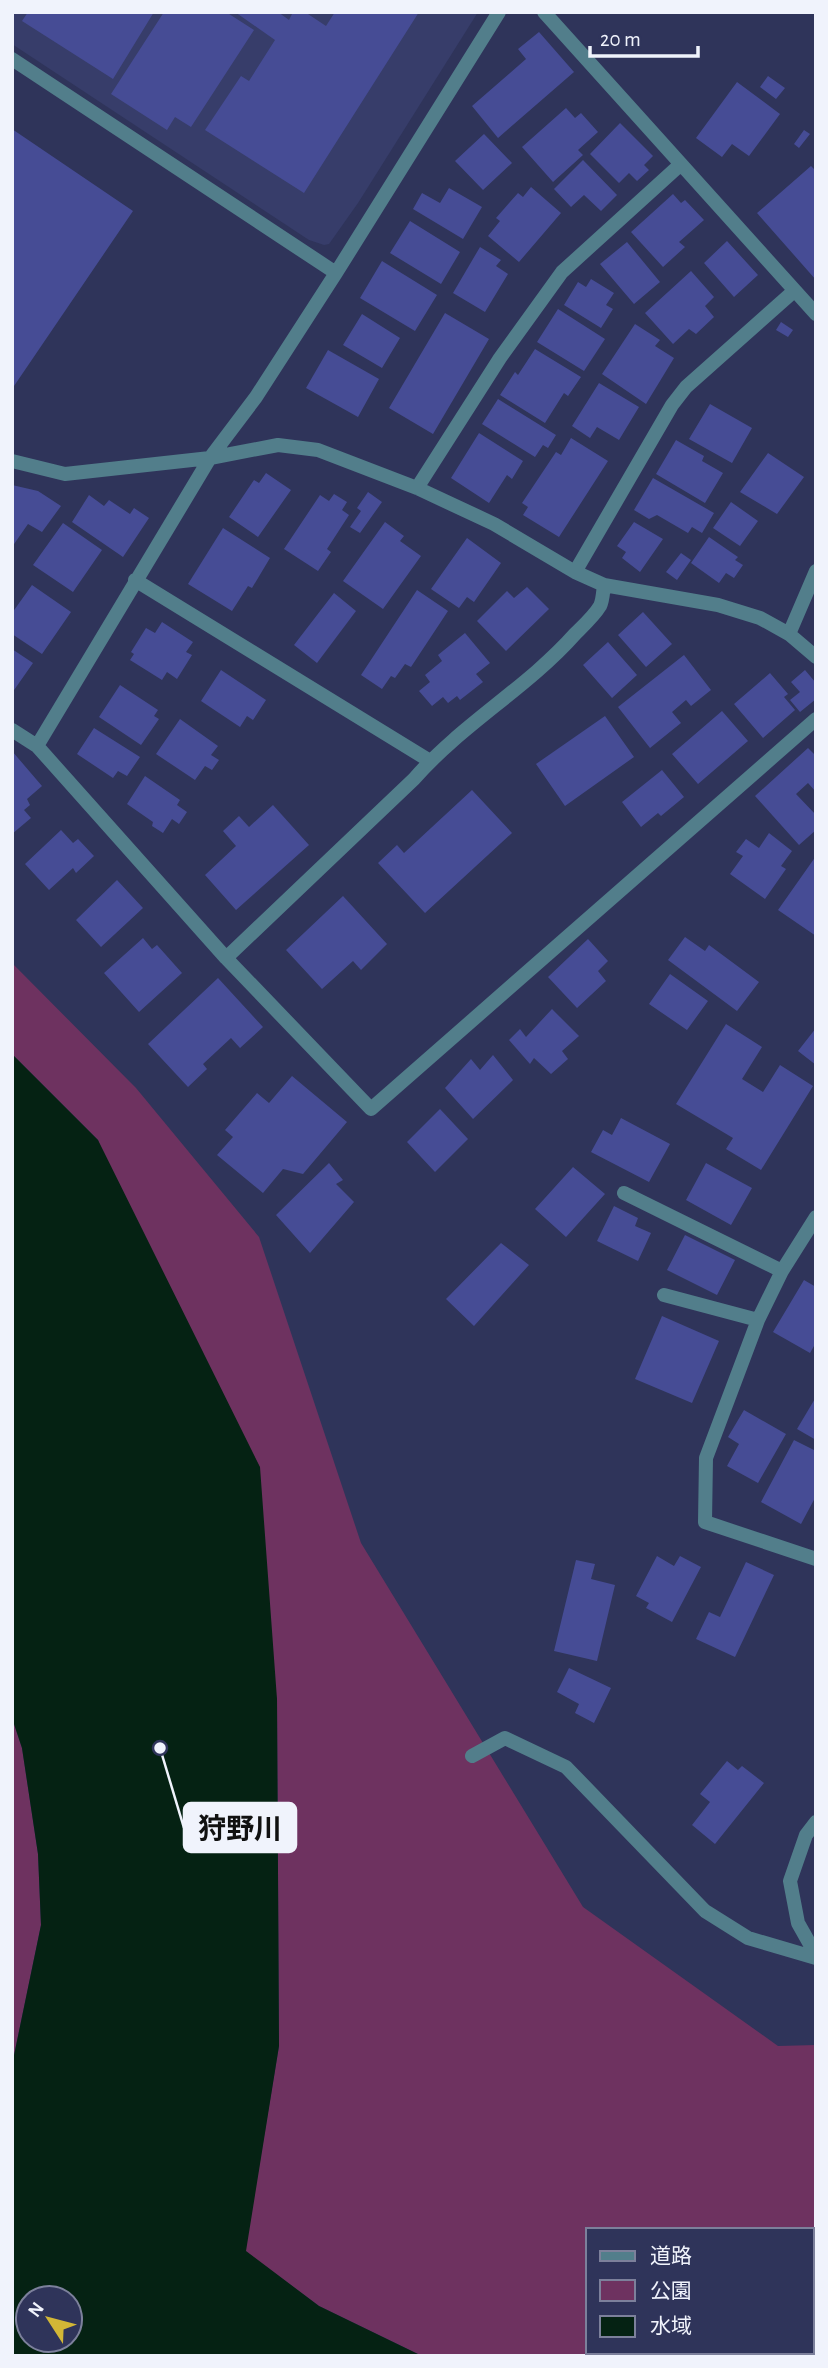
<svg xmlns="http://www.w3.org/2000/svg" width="828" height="2368" font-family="'Alegreya Sans','Noto Sans JP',sans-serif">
<rect width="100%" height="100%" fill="#2f345a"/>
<path fill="#373d6a" d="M12 12H478L358 203 329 244 324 245 309 240 12 44Z"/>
<path fill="#6e3260" d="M12 963 136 1088 259 1237 361 1543 583 1907 778 2046 816 2045V2304L812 2305V2230H588V2352H697L688 2356H422L319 2306 245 2251 279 2046 277 1699 98 1140 12 1054Z
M12 1718 22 1748 38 1854 41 1925 12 2065Z"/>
<path fill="#052213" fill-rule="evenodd" d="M12 1054 98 1140 260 1467 277 1699 279 2046 246 2251 319 2306 422 2356H12V2065L41 1925 38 1854 22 1748 12 1718ZM28 2298H70V2340H28Z
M816 2304V2356H688L697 2352H812V2305Z"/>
<path fill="#464c95" d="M28 12H154L113 79 22 21Z
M164 12H226L254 30 191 127 175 117 167 130 111 94Z
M235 12H278L289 20 293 12H305L326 26 335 12H419L304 193 205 130 241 76 249 81 275 40Z
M539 32 574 72 498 138 472 106 526 59 518 49Z
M768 76 785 88 776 99 760 87Z
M737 82 780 114 749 156 732 144 722 157 696 138Z
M566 108 575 118 581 113 598 132 578 150 583 155 553 182 522 147Z
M620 123 653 156 644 165 649 170 637 181 629 173 619 183 590 154Z
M12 129 133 211 12 389Z
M804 130 810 134 799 148 794 144Z
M484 134 512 163 483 190 455 161Z
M583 160 617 195 601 211 584 195 571 207 554 189Z
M811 166 816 171V280L757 213Z
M531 187 561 213 519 262 488 236 500 221 496 218 518 193 523 197Z
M449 188 482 207 463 239 413 209 422 193 440 203Z
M673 194 681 203 685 200 704 220 679 242 685 247 663 267 631 232Z
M410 221 460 252 441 284 390 253Z
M727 241 758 275 734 297 704 263Z
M627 242 660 282 634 304 600 264Z
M480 247 501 260 496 266 508 274 485 312 453 293Z
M382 261 437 295 415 331 360 298Z
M691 271 714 297 705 306 714 317 696 334 689 329 673 344 645 313Z
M591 279 614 293 606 305 613 309 601 328 564 305 578 282 586 287Z
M558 309 605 339 584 371 537 342Z
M445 313 489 339 433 434 389 408Z
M362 314 400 338 382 368 343 345Z
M781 322 793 330 788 337 776 330Z
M635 324 660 340 655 346 674 358 646 404 602 374Z
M535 349 581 377 568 396 564 393 545 423 500 395 515 372 518 375Z
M328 350 379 379 358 417 306 388Z
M599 383 639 407 619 440 597 427 590 438 572 426Z
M498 399 556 435 548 448 543 445 535 457 482 424Z
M710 404 752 428 732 463 689 439Z
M479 433 523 461 512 479 507 475 489 503 451 478Z
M571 438 608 461 559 537 523 515 528 507 522 503 556 452 561 455Z
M676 440 704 456 702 461 723 473 705 503 656 474Z
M768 453 804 477 777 514 740 492Z
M266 473 291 490 258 537 229 517 254 480 259 483Z
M653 478 714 513 702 533 692 527 688 533 657 515 649 519 634 510Z
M12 485 38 491 61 506 42 532 28 524 12 547Z
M368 492 382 502 360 533 350 527 361 511 357 508Z
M334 494 347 502 342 510 349 515 327 549 331 552 318 571 284 549 320 495 329 501Z
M89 495 104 506 109 500 130 514 134 508 149 518 123 557 72 522Z
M731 502 758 521 740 546 713 528Z
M385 522 404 536 400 541 421 556 383 609 343 581Z
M634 522 663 539 640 572 622 558 626 552 617 546Z
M63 523 102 550 73 592 33 565Z
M223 528 270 558 252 588 248 586 232 611 188 584Z
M709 537 738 557 735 560 743 565 734 578 726 573 719 583 691 563Z
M467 538 501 563 474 602 467 597 459 608 431 589Z
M681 553 691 560 677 580 666 572Z
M32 585 71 612 42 654 12 634V613Z
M527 587 549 609 506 651 477 621 507 591 514 598Z
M417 590 448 611 411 667 405 664 395 678 391 676 382 689 361 675Z
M334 593 356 611 317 663 294 645Z
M643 612 672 644 646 667 618 635Z
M162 622 193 642 186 652 192 655 177 679 167 672 162 680 130 660 134 654 131 652 146 628 155 633Z
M465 633 490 663 476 674 483 682 460 700 457 696 448 703 443 697 432 706 419 691 430 682 425 675 442 661 438 655Z
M608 642 637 675 612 698 583 665Z
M12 649 33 663 12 693Z
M684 655 711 690 691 706 686 700 672 712 681 723 650 748 618 707Z
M221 670 266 700 253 720 247 716 240 727 201 701Z
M805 670 816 683V699L800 712 790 700 800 692 791 682Z
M770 673 788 694 784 697 795 710 763 738 734 704Z
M120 685 158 710 154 716 159 719 141 745 99 717Z
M722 711 748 741 698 784 672 754Z
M605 716 634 757 565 806 536 764Z
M180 719 218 746 211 755 219 760 212 770 205 766 195 780 156 754Z
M94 728 140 757 127 776 118 771 113 778 77 754Z
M808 748 816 756V792L808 783 796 794 816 815V830L799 845 755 796Z
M12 751 42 786 27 799 30 805 24 810 31 818 12 834Z
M662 770 684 797 661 816 658 813 641 827 622 802Z
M145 776 180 800 177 805 187 812 179 824 172 819 163 833 152 826 153 822 127 804Z
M472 790 512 833 425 913 378 863 397 845 404 853Z
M273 805 309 845 236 910 205 875 236 846 223 831 239 816 249 827Z
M61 830 73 843 78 839 94 856 76 873 73 868 49 890 25 864Z
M769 833 792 851 781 866 786 869 765 899 730 874 743 856 736 852 746 839 759 848Z
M816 856V936L778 910Z
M117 880 143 908 101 947 76 920Z
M343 896 387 944 361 970 353 961 322 989 286 950Z
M685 937 705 951 709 945 759 982 737 1011 668 960Z
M143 938 152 949 157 945 182 973 139 1012 104 973Z
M588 939 608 961 598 971 606 981 577 1008 548 977Z
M670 974 708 1001 687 1030 649 1004Z
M218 978 263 1027 240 1048 231 1038 203 1064 207 1069 188 1087 148 1044Z
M552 1009 579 1036 562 1051 568 1059 551 1074 534 1058 530 1064 509 1040 520 1029 526 1037Z
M726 1024 762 1047 742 1079 763 1092 780 1065 813 1086 761 1170 726 1149 733 1138 676 1104Z
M816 1028V1065L798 1051Z
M493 1055 513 1080 473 1119 445 1088 471 1059 480 1070Z
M292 1076 347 1122 303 1174 283 1169 263 1193 217 1155 233 1137 225 1130 257 1093 269 1103Z
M440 1109 468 1139 435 1172 407 1142Z
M621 1118 670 1144 649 1182 591 1152 603 1130 612 1135Z
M329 1163 343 1180 336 1184 354 1202 310 1253 276 1215Z
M706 1163 752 1188 731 1225 686 1200Z
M573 1167 605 1194 566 1237 535 1209Z
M614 1206 638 1218 635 1226 651 1233 638 1261 597 1241Z
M685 1235 735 1260 717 1295 667 1270Z
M501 1243 529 1265 474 1326 446 1299Z
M804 1280 816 1287V1347L814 1346 810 1353 773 1332Z
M662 1316 719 1341 692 1403 635 1379Z
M816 1397V1440L797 1429Z
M744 1410 786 1434 758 1483 727 1466 739 1444 728 1437Z
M794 1440 816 1451V1496L801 1524 761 1502Z
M657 1556 674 1566 680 1556 701 1567 672 1622 646 1608 649 1603 636 1596Z
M576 1560 595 1564 591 1579 615 1585 597 1661 554 1651Z
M746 1562 774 1575 735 1657 696 1639 709 1612 720 1617Z
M569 1668 611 1688 594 1723 575 1713 579 1704 557 1692Z
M727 1761 738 1770 742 1766 764 1783 715 1844 692 1825 710 1802 700 1794Z"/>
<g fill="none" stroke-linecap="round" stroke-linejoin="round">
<path stroke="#527e8b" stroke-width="14" d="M544 12 816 314
M12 59 336 273
M12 461 65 474 210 458 278 445 318 450 417 488 494 524 575 572 604 585 718 605 760 618 789 634 816 657
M417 488 500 358 562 272 681 164
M575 572 672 405 686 387 794 291
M135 580 430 761
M789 634 816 571
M12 730 37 746 226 958 371 1109 816 719
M37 746 210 458 256 397 336 273 499 12
M226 958 414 779C462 724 527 688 575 634 583 626 594 616 600 606 603 600 603 591 604 585
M624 1193 782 1271
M816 1217 782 1271 758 1320 706 1458 705 1522 816 1559
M664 1295 758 1320
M472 1756 505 1738 566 1767 705 1911 748 1938 816 1958
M816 1822 806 1835 790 1881 798 1923 816 1955"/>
</g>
<path fill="none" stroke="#f0f3fc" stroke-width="2.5" d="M160 1748L184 1828"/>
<circle fill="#f0f3fc" stroke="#2f345a" stroke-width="2.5" cx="160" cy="1748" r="7"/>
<rect fill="#f0f3fc" stroke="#f0f3fc" stroke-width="2.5" x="184" y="1803" width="112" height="49" rx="7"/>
<g font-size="28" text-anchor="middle" font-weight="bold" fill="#111">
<text x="240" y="1838">狩野川</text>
</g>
<rect width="828" height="2368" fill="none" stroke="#f0f3fc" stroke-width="28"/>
<rect x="586" y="2228" width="228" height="126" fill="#2f345a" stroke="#7c809b" stroke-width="2"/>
<rect x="600" y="2251" width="35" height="10" fill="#527e8b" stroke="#7c809b" stroke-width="2"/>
<text x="650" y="2263" font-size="21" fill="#f0f3fc">道路</text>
<rect x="600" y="2280" width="35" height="21" fill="#6e3260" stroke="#7c809b" stroke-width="2"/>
<text x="650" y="2298" font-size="21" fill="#f0f3fc">公園</text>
<rect x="600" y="2316" width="35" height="21" fill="#052213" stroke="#7c809b" stroke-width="2"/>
<text x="650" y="2333" font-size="21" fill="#f0f3fc">水域</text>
<g transform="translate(49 2319) rotate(306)"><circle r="33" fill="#2f345a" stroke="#7c809b" stroke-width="2"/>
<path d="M0-5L12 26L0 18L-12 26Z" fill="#d2b736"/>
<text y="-10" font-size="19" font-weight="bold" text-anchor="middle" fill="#f0f3fc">N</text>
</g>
<path d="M590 46v10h108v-10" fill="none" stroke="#f0f3fc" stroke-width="3.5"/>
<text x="600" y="46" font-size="21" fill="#f0f3fc" stroke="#2f345a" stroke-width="5" paint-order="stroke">20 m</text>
</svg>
